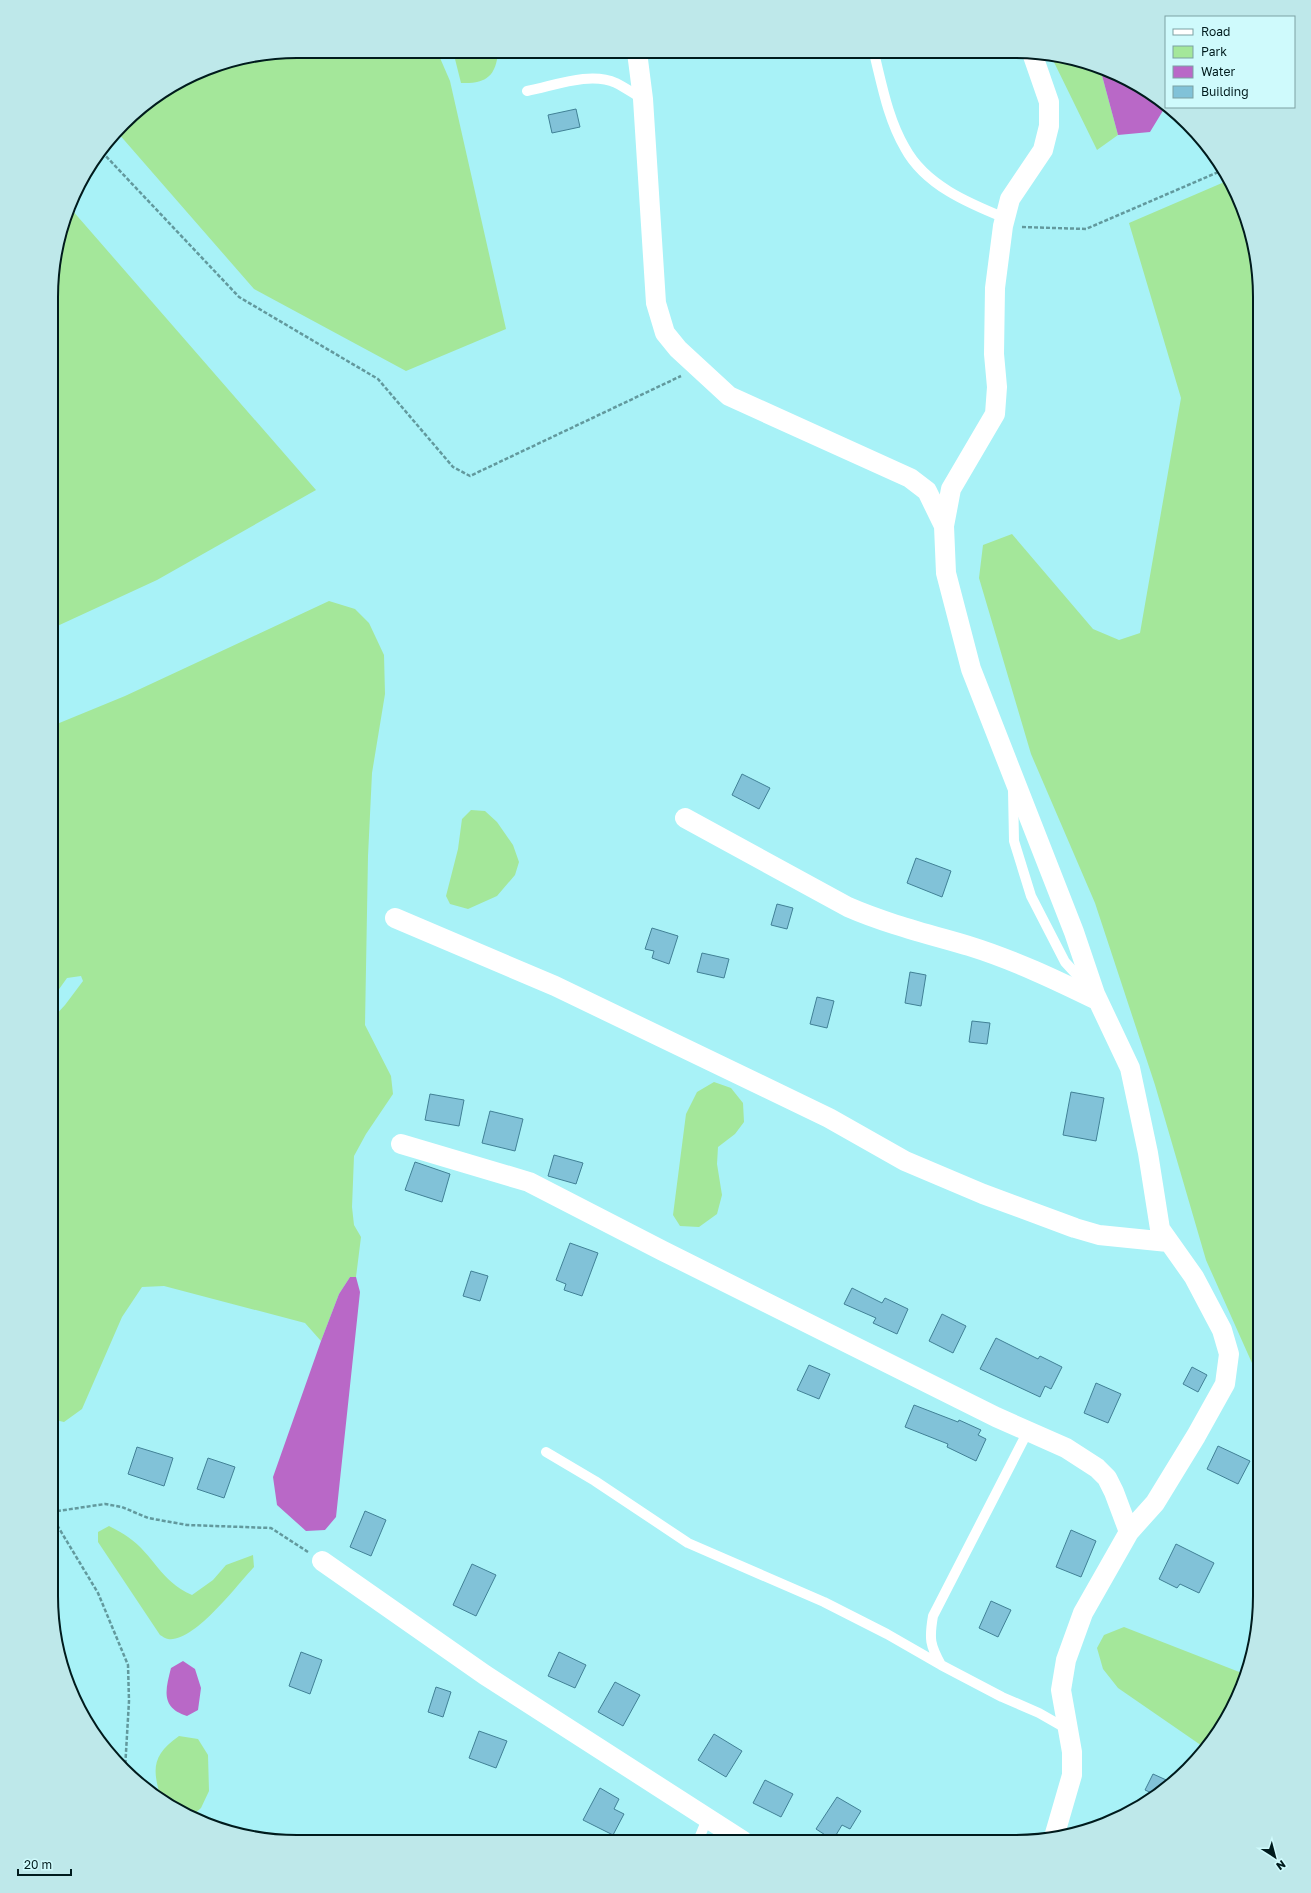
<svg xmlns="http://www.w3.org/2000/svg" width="1311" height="1893" font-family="'Golos Text',sans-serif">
<rect width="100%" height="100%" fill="#a8f2f7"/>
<path fill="#a4e79a" d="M297 51H437L450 81 506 329 406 371 254 289 118 133 135 112 218 64Z
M453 51 498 52C496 77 485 84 461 83Z
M1050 54 1100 68 1118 135 1097 150Z
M1229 180C1251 215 1255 257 1260 297V1381L1206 1260 1155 1085 1095 903 1031 754 979 578 983 545 1012 534 1093 629 1119 640 1140 633 1181 398 1129 223Z
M72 210 316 490 157 580 53 628V265Z
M329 601 355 609 369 623 384 655 385 694 372 773 368 856 365 1025 391 1076 393 1094 366 1134 354 1156 352 1207 354 1225 361 1237 356 1277H350L339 1294 321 1341 305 1323 164 1286 142 1287 122 1317 82 1409 64 1422 51 1419 52 1019 65 1005 83 981 81 976 67 978 52 999V726L125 696Z
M471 810 485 811 497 822 513 845 519 862 515 875 497 896 468 909 450 904 446 896 458 849 462 819Z
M714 1082 731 1088 743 1103 744 1122 735 1134 718 1147 717 1164 722 1195 717 1214 699 1227 680 1226 673 1215 686 1114 697 1092Z
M109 1526C116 1530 123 1533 128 1537 154 1555 160 1581 192 1595L213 1580 226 1565 253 1555 254 1567C237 1585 194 1643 168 1639 166 1639 162 1636 160 1635L98 1542V1532Z
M1124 1627 1247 1675 1218 1733 1205 1748 1118 1688 1103 1669 1097 1648 1104 1635Z
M179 1736 198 1739 208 1755 209 1791 201 1808 192 1816 162 1801C152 1770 151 1756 179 1736Z"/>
<path fill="#b968c7" d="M1100 68 1108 70 1159 99 1164 109 1150 132 1118 135Z
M350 1277H356L360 1292 336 1517 325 1530 306 1531 277 1505 273 1477 321 1341 339 1294Z
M183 1661 195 1669 201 1688 198 1710 187 1716C161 1708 165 1691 171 1668Z"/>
<path fill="#81c2d8" stroke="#418196" d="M576 109 580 127 552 133 548 115Z
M742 774 770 788 759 809 732 795Z
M916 858 951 871 942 897 907 883Z
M777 904 793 908 787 929 771 925Z
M652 928 678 936 669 964 652 958 654 951 645 949Z
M702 953 729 959 724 978 697 972Z
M910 972 926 975 921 1006 905 1003Z
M817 997 834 1001 827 1028 810 1024Z
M972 1021 990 1023 987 1044 969 1042Z
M1071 1092 1104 1098 1096 1141 1063 1135Z
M430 1094 464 1100 459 1126 425 1120Z
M490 1111 523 1119 515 1151 482 1143Z
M554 1155 583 1163 576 1184 548 1176Z
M415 1162 450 1174 442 1202 405 1190Z
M570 1243 598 1253 582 1296 564 1290 566 1284 556 1280Z
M471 1271 488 1276 480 1301 463 1296Z
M852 1288 882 1303 885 1298 908 1309 897 1334 873 1323 876 1318 844 1304Z
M942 1314 966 1326 953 1353 929 1341Z
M996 1338 1038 1359 1040 1356 1062 1367 1051 1389 1045 1386 1040 1397 980 1369Z
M809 1365 830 1374 819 1399 797 1390Z
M1192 1367 1207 1375 1198 1392 1183 1384Z
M1096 1383 1121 1394 1108 1423 1084 1413Z
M914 1405 958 1422 959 1420 981 1430 978 1435 986 1439 976 1461 947 1447 948 1444 905 1427Z
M1218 1446 1250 1461 1238 1484 1207 1469Z
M137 1447 173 1458 164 1486 128 1474Z
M208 1458 235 1467 224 1498 197 1489Z
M365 1511 386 1520 371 1556 350 1547Z
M1071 1530 1096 1541 1081 1577 1056 1567Z
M1176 1544 1214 1563 1199 1593 1180 1584 1177 1588 1159 1579Z
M472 1564 496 1575 476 1616 453 1605Z
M991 1601 1011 1610 998 1637 979 1628Z
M301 1652 322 1660 310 1694 289 1686Z
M559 1652 586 1665 575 1688 548 1676Z
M615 1682 640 1695 623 1726 598 1712Z
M436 1687 451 1692 443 1717 428 1712Z
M479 1731 507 1741 496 1768 469 1758Z
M714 1734 742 1751 726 1777 698 1760Z
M1153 1774 1173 1783 1156 1795 1145 1790Z
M765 1780 793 1794 781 1817 753 1803Z
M600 1788 619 1799 614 1809 624 1814 613 1835 583 1820Z
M837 1797 861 1811 850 1829 842 1825 833 1840 816 1829Z"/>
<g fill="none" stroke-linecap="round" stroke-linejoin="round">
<path stroke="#62999d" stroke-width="2.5" stroke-dasharray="4 2" stroke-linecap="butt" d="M102 152 239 297 378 379 453 467 470 476 681 376
M1022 227 1086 229 1223 170
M51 1512 105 1504 122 1507 148 1518 187 1525 271 1528 308 1552
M51 1515 98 1593 128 1665 129 1701 125 1769"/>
<path stroke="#fff" stroke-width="10" d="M874 53C882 85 888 119 905 148 925 185 968 203 1005 218
M527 91C554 86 590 71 616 83 626 88 634 94 643 99
M1013 790 1014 841 1031 896 1065 962 1088 987
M546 1452 595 1481 688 1543 824 1602 887 1634 941 1665 1002 1697 1039 1713 1067 1729
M941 1665C930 1645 929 1639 933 1616L1028 1431
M698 1841 707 1819"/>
<path stroke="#fff" stroke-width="20" d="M637 52 643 99 656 303 665 333 678 349 729 396 910 478 927 491 944 526
M1032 53 1049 102V126L1043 150 1010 199 1003 226 995 288 994 354 997 387 995 414 951 489 944 526 946 573 971 669 1074 932 1095 994 1130 1068 1148 1153 1160 1229 1194 1277 1222 1330 1229 1354 1225 1384 1196 1436 1155 1503 1129 1532 1083 1613 1066 1660 1061 1690 1072 1752V1775L1054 1837
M685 818 848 907C887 924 928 934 969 946 1014 960 1056 980 1097 1000
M395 918 555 986 829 1118 905 1161 983 1194 1075 1228 1099 1235 1168 1242
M401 1144 529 1182 663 1251 996 1417 1066 1448 1097 1468 1107 1478 1114 1492 1129 1532
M322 1561 485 1675 743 1841"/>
</g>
<path d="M0 0H1311V1893H0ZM297 58H1014A239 239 0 0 1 1253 297V1596A239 239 0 0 1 1014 1835H297A239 239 0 0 1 58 1596V297A239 239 0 0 1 297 58Z" fill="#bee8ea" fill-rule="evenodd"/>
<path fill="none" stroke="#001b1d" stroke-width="2" d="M297 58H1014A239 239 0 0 1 1253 297V1596A239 239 0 0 1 1014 1835H297A239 239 0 0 1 58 1596V297A239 239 0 0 1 297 58Z"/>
<rect x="1165" y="16" width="130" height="92" fill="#cffafc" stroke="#7ca1a3"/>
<rect x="1173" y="29" width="20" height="6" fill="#ffffff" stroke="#7ca1a3"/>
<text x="1201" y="36" font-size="12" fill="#001b1d">Road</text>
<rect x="1173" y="46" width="20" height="12" fill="#a4e79a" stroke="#7ca1a3"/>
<text x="1201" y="56" font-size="12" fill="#001b1d">Park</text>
<rect x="1173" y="66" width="20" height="12" fill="#b968c7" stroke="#7ca1a3"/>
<text x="1201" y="76" font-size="12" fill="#001b1d">Water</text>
<rect x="1173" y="86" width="20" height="12" fill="#81c2d8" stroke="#7ca1a3"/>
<text x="1201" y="96" font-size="12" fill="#001b1d">Building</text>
<g transform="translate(1275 1857) rotate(144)" stroke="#cffafc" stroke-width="3" paint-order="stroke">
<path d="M0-3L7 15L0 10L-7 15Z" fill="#001b1d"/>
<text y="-6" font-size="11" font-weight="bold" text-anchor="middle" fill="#001b1d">N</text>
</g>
<path d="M18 1869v6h53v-6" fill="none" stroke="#001b1d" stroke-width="2"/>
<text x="24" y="1869" font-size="12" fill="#001b1d" stroke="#cffafc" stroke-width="3" paint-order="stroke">20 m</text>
</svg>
